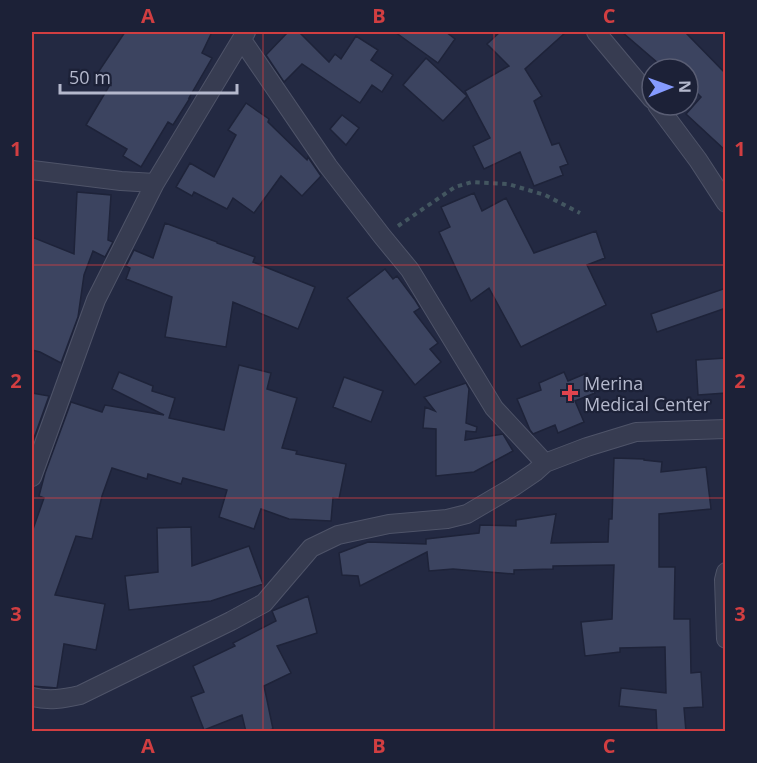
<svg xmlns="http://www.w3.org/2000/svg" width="757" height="763" font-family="'Open Sans',sans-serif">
<rect width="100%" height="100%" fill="#232942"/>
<path fill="#3c4460" stroke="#1e2339" stroke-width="1.5" d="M125 32H212L202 53 212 58 189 98H190L173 125 168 122 141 167 123 156 127 149 86 125 111 83 97 74Z
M288 32H299L329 62 335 54 341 59 356 36 378 50 371 60 393 75 382 92 372 85 360 103 302 64 284 82 266 55Z
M395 32H446L455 39 438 63Z
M500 32H566L525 69 542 96 534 101 552 145 559 143 568 164 560 167 563 175 534 186 520 152 484 169 473 146 490 138 465 91 509 66 487 44Z
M622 32H685L726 74V151L686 114 701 97 688 84V69H665Z
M426 58 467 96 443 121 403 85Z
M246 103 269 119 268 122 307 160 308 157 321 176 302 196 281 176 254 213 233 198 227 209 194 192 192 196 176 187 190 163 214 177 236 135 228 130Z
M342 115 359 128 346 145 330 129Z
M77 192 111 195 108 240 113 242 105 257 93 251 84 275 78 317 61 363 40 352 32 350V237L74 254Z
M474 193 482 211 506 198 534 253 596 231 605 258 587 265 606 305 521 347 489 288 471 301 439 232 450 227 441 207Z
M165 223 217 242V243L255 257 253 262 315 287 298 329 233 302 226 347 165 337 172 297 126 279 130 268 126 266 134 250 153 258Z
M385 269 393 279 397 276 415 300 420 308 414 312 438 343 430 349 441 362 415 385 347 298Z
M726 288V308L657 332 651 314Z
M726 358V393L698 395 696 360Z
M239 365 271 373 267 389 297 398 282 448 297 451 296 454 346 464 339 499 333 498 331 521 289 519 261 509 254 529 219 517 227 490 183 478 181 484 148 474 147 479 112 468 102 496 92 539 76 536 55 595 105 604 96 650 64 644 57 688 32 686V532L44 498 39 496 45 473 71 402 102 412 105 405 164 415 112 389 119 372 153 386 152 391 175 398 169 418 224 430Z
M564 372 568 381 587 373 595 393 575 401 584 422 558 433 555 425 533 434 530 430 517 399 541 390 539 383Z
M344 377 383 391 371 422 333 407Z
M466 383 469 389 466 423 477 427 476 432 466 431 465 440 503 434 513 451 474 472 436 476V429L423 428 425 407 435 411 424 397Z
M32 393 49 396 34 438H32Z
M614 458 644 459V460L662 462 661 472 706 467 711 509 659 514V567H675L674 619H690L691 673 701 672 703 707 684 708 686 732H657L656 710 619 706 621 688 666 693 665 647 620 648V652L585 656 581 622 612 619 614 565 553 566V569L514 570V574L453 569 429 571 427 552 360 586 358 576 342 575 339 553 368 542 426 544V539L479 533 480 525 516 526V520L556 514 551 543 608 542 609 519H612Z
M191 527 192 566 249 546 263 584 211 601 129 610 125 576 158 572 157 528Z
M308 596 317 633 277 646 291 673 264 686 273 729 262 732H246L242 715 204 730 191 697 204 692 193 666 235 646 233 643 276 621 272 611Z"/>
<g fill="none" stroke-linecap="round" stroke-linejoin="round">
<defs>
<path id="minor" d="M596 32 652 99
M242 40 328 166 382 236 410 270 494 408 545 463
M657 105 698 160 726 203
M32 170 121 181 155 183
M32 477 96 300 155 183 246 32
M726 572 724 580 726 639
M32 697C49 701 63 699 80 695L231 621 264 603 311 548 338 535 389 524 447 519 467 514 513 487 535 472 545 463 587 447 636 432 726 429"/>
</defs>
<use href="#minor" stroke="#4f5469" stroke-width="20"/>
<path stroke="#435660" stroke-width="4" stroke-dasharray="4.5 4.5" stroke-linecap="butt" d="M398 226 455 187 472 182 508 184 545 195 580 213"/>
<use href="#minor" stroke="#373c51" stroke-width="18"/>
</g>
<path fill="none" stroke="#d13e41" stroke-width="1.5" stroke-opacity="0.55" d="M263 32V732M494 32V732M32 265H726M32 498H726"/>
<path fill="#e0444e" stroke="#1c2137" stroke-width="2" d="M567 384h6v6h6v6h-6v6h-6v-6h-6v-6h6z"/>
<g text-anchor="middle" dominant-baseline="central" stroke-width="4.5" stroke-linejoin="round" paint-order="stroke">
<g font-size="18" fill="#b4b8cc" stroke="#1c2137" text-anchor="start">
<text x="584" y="383">Merina<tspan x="584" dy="21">Medical Center</tspan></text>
</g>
</g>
<rect width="757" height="763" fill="none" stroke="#1c2137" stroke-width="66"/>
<g transform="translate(670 87) rotate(89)"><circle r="28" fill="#1c2137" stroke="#595d73" stroke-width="1.5"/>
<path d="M0-4.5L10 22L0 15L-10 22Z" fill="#859bff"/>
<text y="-9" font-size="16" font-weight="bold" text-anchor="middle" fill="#b4b8cc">N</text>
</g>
<path d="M60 84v9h177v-9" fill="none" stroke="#b4b8cc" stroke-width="3"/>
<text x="69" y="84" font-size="18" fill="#b4b8cc" stroke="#1c2137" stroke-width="4.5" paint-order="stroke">50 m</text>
<rect x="33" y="33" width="691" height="697" fill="none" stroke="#d13e41" stroke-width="2"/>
<g font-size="20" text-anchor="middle" font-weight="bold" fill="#d13e41">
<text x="148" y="23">A</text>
<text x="379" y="23">B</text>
<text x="609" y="23">C</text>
<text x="16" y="156">1</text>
<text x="740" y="156">1</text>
<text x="16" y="388">2</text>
<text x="740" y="388">2</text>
<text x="16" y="621">3</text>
<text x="740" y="621">3</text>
<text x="148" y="753">A</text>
<text x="379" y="753">B</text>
<text x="609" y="753">C</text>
</g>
</svg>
